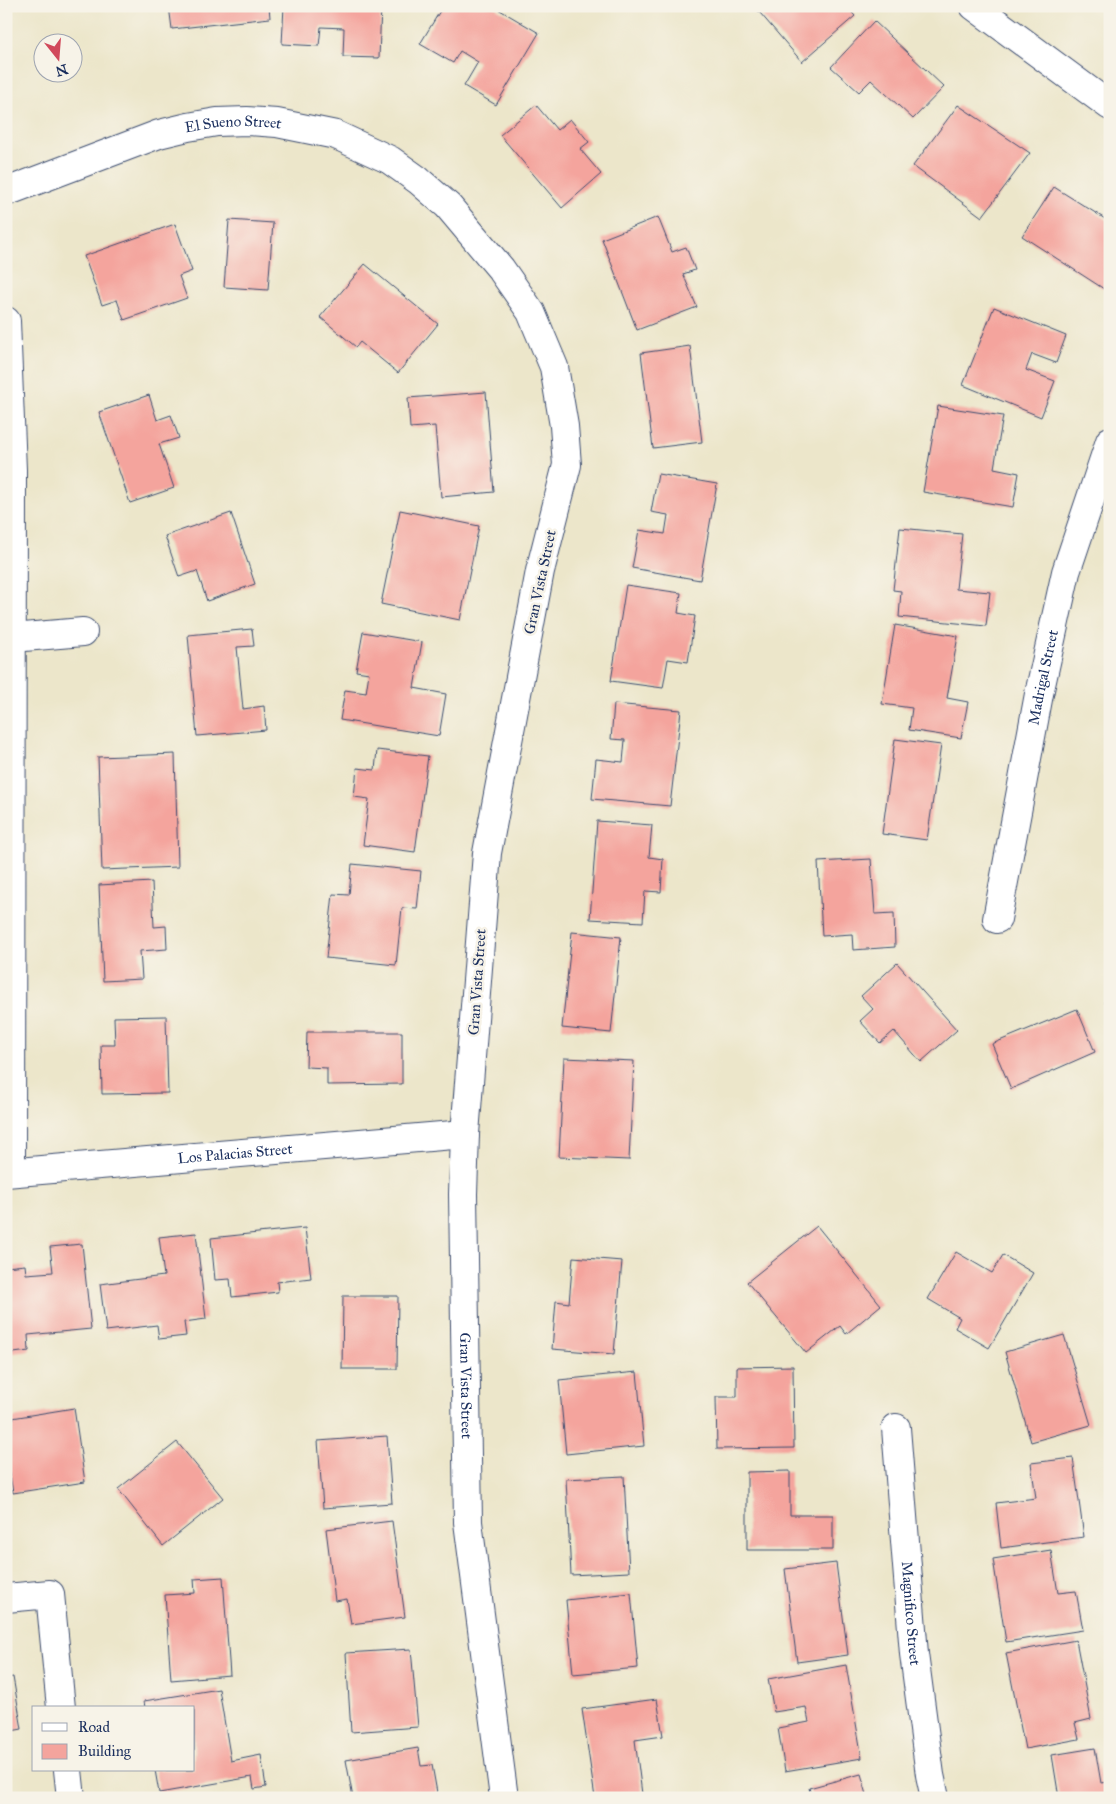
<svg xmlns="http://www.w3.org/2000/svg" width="1116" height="1804" font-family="'IM FELL Great Primer',serif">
<rect width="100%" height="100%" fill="#f7f3e8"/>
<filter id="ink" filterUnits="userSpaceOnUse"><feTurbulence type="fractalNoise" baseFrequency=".02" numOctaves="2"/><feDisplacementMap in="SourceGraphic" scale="10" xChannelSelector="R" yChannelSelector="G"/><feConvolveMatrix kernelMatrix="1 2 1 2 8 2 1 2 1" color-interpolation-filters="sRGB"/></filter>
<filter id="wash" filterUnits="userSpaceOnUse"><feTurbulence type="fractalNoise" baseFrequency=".0096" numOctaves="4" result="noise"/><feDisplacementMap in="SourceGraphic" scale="20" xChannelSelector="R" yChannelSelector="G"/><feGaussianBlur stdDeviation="1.12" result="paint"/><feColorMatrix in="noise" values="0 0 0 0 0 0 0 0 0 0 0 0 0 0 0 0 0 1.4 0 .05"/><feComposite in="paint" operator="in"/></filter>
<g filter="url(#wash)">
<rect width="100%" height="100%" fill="#ece6ca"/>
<g id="blocks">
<path fill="#f4a49d" d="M169 6H269L270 18 172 29Z
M284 6H381L379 58 343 57 344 28 321 27 319 46 282 44Z
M443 6H493L539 33 496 105 464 86 478 62 460 51 453 63 420 44Z
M754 6H846L855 16 802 62Z
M874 21 944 87 913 119 871 80 859 92 831 67Z
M536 105 557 130 570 119 589 142 580 149 601 174 562 208 500 135Z
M958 105 1030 153 982 217 913 166Z
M1054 187 1110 222V279L1104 289 1022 236Z
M658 217 672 252 686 247 695 270 683 274 697 307 637 330 602 239Z
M229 220 273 223 268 290 224 287Z
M175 224 192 271 179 276 187 298 124 320 117 300 102 305 84 256Z
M365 264 438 324 398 373 360 342 356 347 320 317Z
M994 307 1066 336 1056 363 1032 354 1026 370 1055 381 1041 417 963 385Z
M690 346 702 442 653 448 641 353Z
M486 392 494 492 441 497 435 426 410 428 408 398Z
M149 395 157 420 171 415 179 438 159 444 174 488 130 503 99 412Z
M938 406 1003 416 994 468 1019 473 1013 507 923 492Z
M658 474 717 484 700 580 632 568 639 530 665 534 668 515 651 512Z
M400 510 479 526 460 620 381 604Z
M231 513 255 584 207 601 197 571 179 577 165 536Z
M900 528 962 534 956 589 990 592 986 626 899 617 901 591 893 590Z
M626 585 681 593 678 613 695 616 688 662 668 659 663 688 611 681Z
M895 625 958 636 947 698 968 702 961 738 909 730 912 708 882 704Z
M252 629 254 646 237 647 243 709 264 706 266 730 197 736 188 635Z
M363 632 422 642 414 688 446 694 439 736 340 720 345 690 366 693 369 673 356 671Z
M614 704 681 710 670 806 592 799 596 759 623 762 625 740 611 739Z
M895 739 941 745 927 840 882 834Z
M377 750 428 756 415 852 363 845 369 799 354 797 357 768 375 770Z
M175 754 178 867 102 870 98 757Z
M597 821 652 825 649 857 663 859 661 892 645 891 643 922 590 919Z
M871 859 875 914 894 913 895 947 853 950 852 934 822 936 818 862Z
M352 864 421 871 417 909 402 908 396 965 326 958 333 894 349 895Z
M152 882 154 927 166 926 167 949 140 951 142 979 103 981 99 885Z
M572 932 621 937 611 1033 562 1028Z
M897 963 957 1030 921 1062 894 1031 880 1043 860 1021 873 1009 861 996Z
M1109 987H1110V1004L1105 1003Z
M1077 1009 1095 1052 1011 1089 992 1044Z
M166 1016 168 1093 102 1094 101 1045H115L114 1017Z
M307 1032H402V1084L327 1085V1068L306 1067Z
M564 1058 634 1061 629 1160 559 1157Z
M817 1226 881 1305 846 1334 840 1326 806 1353 747 1282Z
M305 1228 311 1278 277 1282 278 1292 232 1297 230 1279 215 1280 211 1238Z
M196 1233 206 1319 184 1322 186 1336 159 1339 157 1325 106 1331 100 1284 164 1276 159 1237Z
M82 1244 91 1329 28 1335 29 1351 6 1354V1267L25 1265 26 1274 53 1272 50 1247Z
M956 1252 992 1273 1003 1255 1033 1273 989 1348 955 1328 960 1318 928 1299Z
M573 1257 622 1261 614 1354 552 1349 556 1301 569 1303Z
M343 1296H398L397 1369H342Z
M1064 1335 1091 1425 1031 1442 1005 1352Z
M793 1366 794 1448 717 1449 716 1397H737V1367Z
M637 1372 644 1446 566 1454 559 1380Z
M74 1408 85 1482 13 1493 6 1450V1419Z
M387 1436 392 1503 323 1508 318 1441Z
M177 1442 223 1498 163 1546 118 1489Z
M1073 1458 1084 1537 1001 1548 996 1503 1036 1498 1031 1463Z
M790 1471V1515H833V1550H747V1472Z
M624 1476 629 1572 571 1575 566 1479Z
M392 1521 405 1617 351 1624 347 1599 335 1601 326 1529Z
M1051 1550 1058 1593 1076 1591 1083 1630 1006 1642 993 1559Z
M836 1563 848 1655 797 1662 785 1569Z
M223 1577 230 1675 171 1680 165 1595 195 1593 194 1579Z
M631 1593 638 1668 573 1674 566 1600Z
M1076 1640 1091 1719 1075 1723 1079 1739 1025 1749 1006 1653Z
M411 1649 418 1727 351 1732 346 1653Z
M846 1665 862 1758 785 1771 778 1728 809 1722 806 1707 774 1712 768 1679Z
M13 1677 22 1729 6 1732V1678Z
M219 1689 231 1761 261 1755 266 1787 254 1789 252 1777 159 1793 155 1770H194V1708H145L144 1701Z
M657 1699 663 1736 635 1740 642 1794 595 1798 582 1709Z
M418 1748 421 1766 432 1765 438 1798H353L346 1760Z
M1095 1748 1101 1783 1110 1782V1798H1059L1052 1755Z
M861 1774 868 1798H812L809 1788Z"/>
</g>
</g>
<g filter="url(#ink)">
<use href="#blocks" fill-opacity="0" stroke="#3a4a6e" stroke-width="1"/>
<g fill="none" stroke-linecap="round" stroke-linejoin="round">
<defs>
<g id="minor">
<path d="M974 6 1110 106"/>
<path id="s1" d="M6 192 159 134 188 127 217 122 247 121 277 123 336 135 390 160 418 180 448 206 501 269 531 312 554 367 564 426 567 465 540 571 487 853 465 1134 463 1194 468 1522 504 1798"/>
<path d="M6 321 12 470 11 1172"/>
<path d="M12 638 83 632"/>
<path id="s2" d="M997 919 1039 694 1066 572 1110 441"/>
<path id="s3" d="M6 1173 465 1134"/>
<path id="s4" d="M896 1428 914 1654 930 1775 935 1798"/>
<path d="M6 1598 50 1594 61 1708"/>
<path d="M68 1770 71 1798"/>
</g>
</defs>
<use href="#minor" stroke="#3a4a6e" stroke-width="30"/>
<use href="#minor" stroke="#fff" stroke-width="28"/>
</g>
</g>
<g text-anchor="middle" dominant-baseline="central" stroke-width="5" stroke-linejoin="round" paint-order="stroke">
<g font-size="15" fill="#1b2f5e" stroke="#f7f3e8">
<text stroke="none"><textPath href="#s1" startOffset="239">El Sueno Street</textPath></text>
<text transform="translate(540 582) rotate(-78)">Gran Vista Street</text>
<text stroke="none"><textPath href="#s2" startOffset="246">Madrigal Street</textPath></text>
<text transform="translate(477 982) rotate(-86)">Gran Vista Street</text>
<text stroke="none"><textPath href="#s3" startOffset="230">Los Palacias Street</textPath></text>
<text stroke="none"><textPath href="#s1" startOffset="1700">Gran Vista Street</textPath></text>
<text stroke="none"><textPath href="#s4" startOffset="186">Magnifico Street</textPath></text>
</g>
</g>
<rect width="1116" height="1804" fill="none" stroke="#f7f3e8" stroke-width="25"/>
<rect x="32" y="1706" width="162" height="65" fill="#f7f3e8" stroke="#9fa5b1"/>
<rect x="42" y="1723" width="25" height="8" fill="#ffffff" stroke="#9fa5b1"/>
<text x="78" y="1732" font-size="15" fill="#1b2f5e">Road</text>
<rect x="42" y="1744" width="25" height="15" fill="#f4a49d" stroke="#9fa5b1"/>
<text x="78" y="1756" font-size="15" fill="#1b2f5e">Building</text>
<g transform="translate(58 58) rotate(163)"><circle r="24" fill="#f7f3e8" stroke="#9fa5b1"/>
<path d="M0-4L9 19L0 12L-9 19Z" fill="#d1495b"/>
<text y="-8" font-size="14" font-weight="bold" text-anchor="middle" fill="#1b2f5e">N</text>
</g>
</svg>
